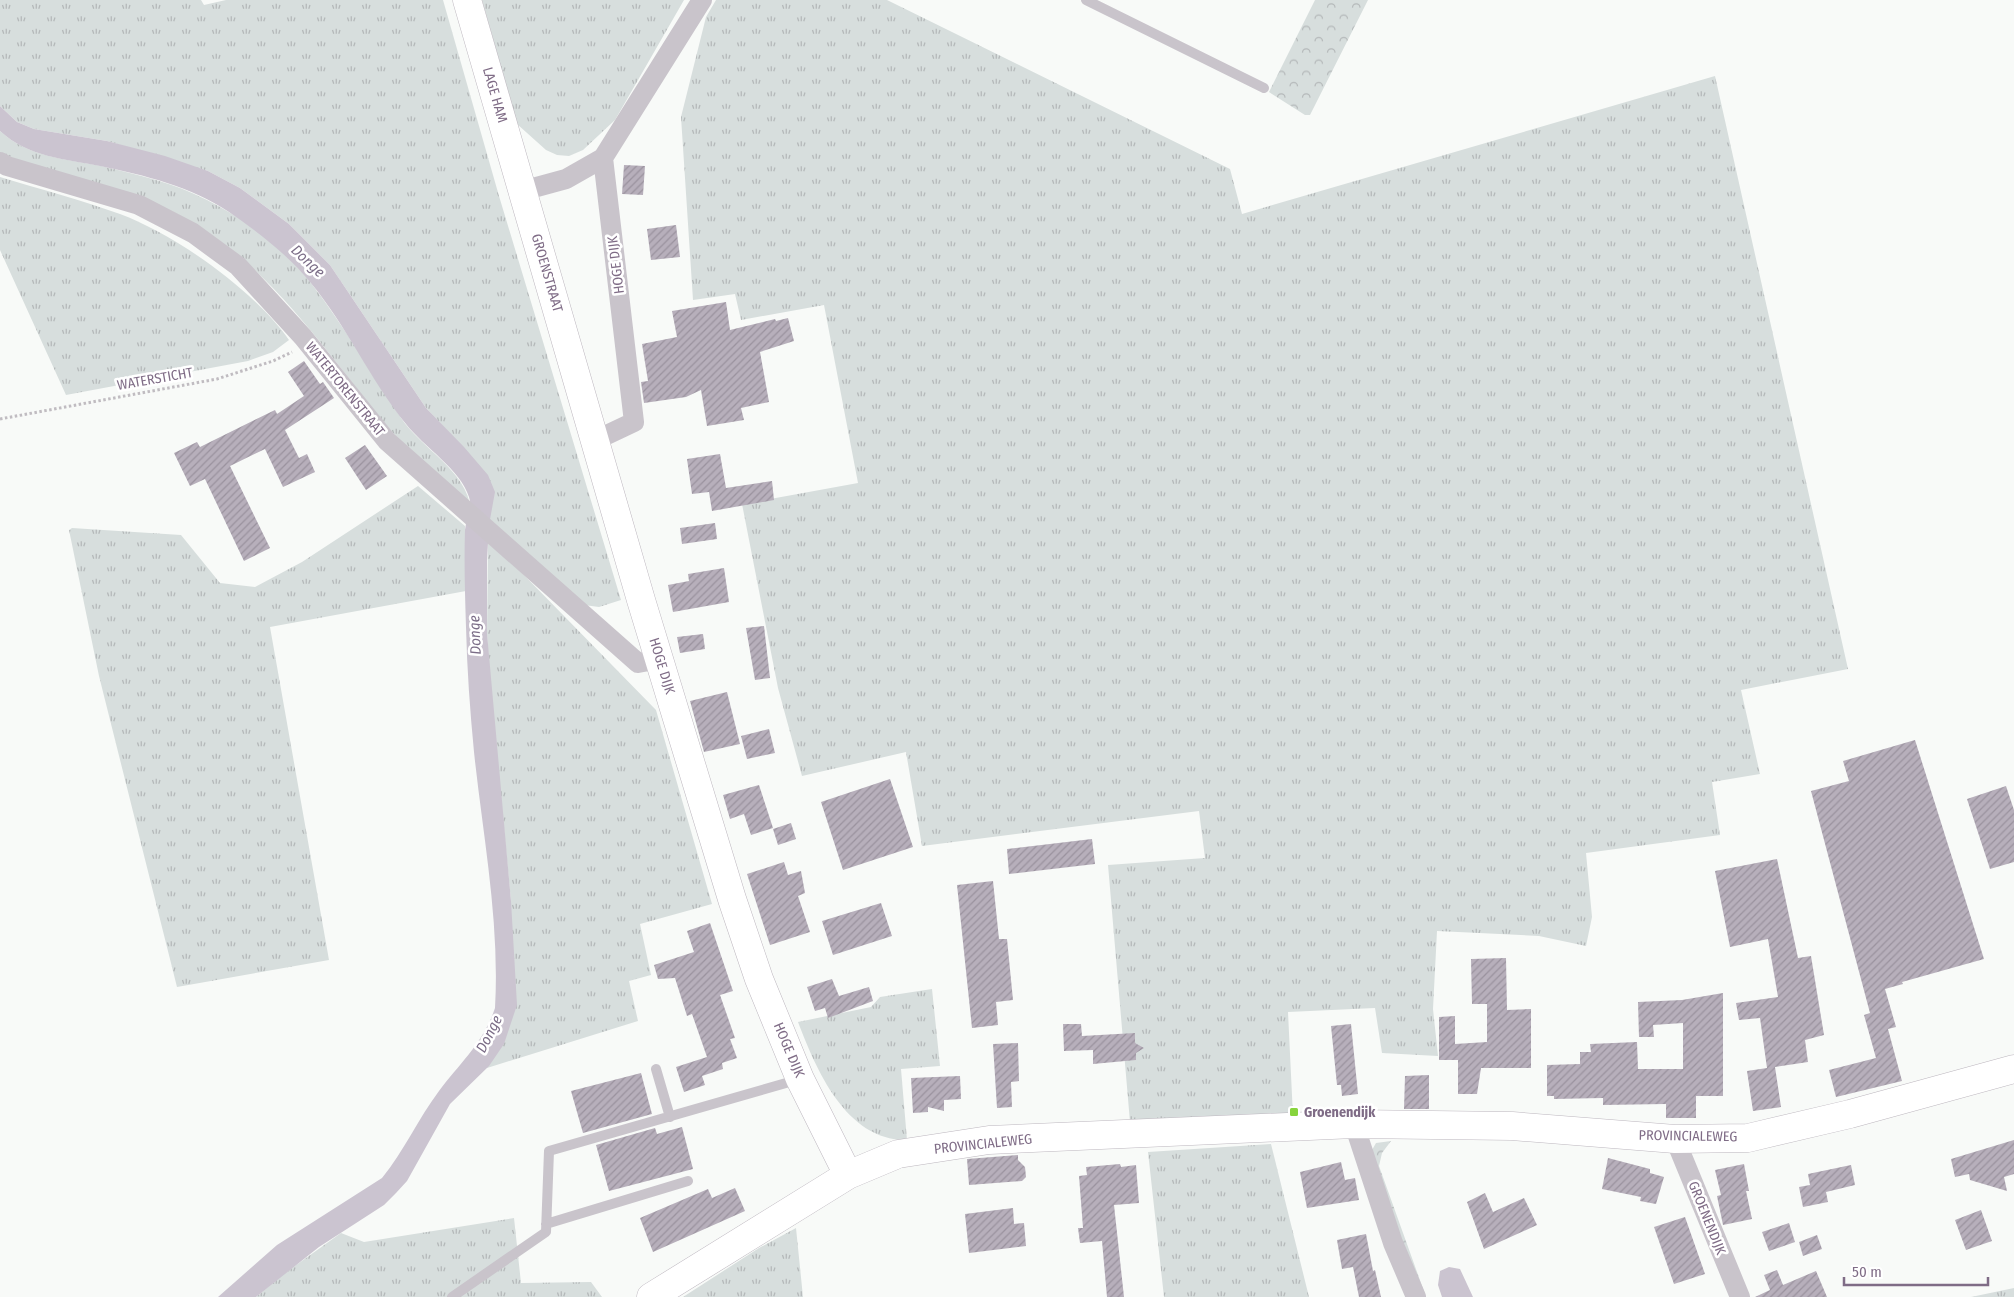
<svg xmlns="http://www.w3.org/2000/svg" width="2014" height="1297" font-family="'Fira Sans Condensed',sans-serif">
<defs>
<pattern id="grass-tufts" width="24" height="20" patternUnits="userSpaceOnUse" patternTransform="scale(1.25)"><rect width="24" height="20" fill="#d7dedd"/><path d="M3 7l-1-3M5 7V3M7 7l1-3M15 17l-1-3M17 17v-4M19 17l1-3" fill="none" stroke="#b4b8b9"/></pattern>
<pattern id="forest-crowns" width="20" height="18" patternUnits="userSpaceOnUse" patternTransform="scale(1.25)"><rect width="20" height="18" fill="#d7dedd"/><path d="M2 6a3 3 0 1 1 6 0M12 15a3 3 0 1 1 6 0" fill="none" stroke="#b4b8b9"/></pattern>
<pattern id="building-hatch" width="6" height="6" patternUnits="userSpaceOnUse" patternTransform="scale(1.25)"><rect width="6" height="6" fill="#b7afbb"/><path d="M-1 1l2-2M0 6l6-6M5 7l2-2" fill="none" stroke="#9a929e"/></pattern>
</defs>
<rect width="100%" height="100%" fill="#f8faf8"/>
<path fill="url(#grass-tufts)" d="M0 0H201L204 5 226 0H443L499 196 621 600 599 607 584 605 489 525 443 426 426 408 330 265 289 224 240 188 208 171 107 141 34 129 17 122 0 106Z
M482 0H684L615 120 583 150 569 156 557 155 546 150 517 124Z
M716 0H887L1230 169 1242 214 1715 76 1848 669 1741 690 1760 774 1712 782 1720 835 1586 853 1592 917 1586 946 1539 936 1437 931 1433 1009 1438 1056 1382 1053 1375 1008 1288 1012 1293 1116 1130 1122 1108 865 1205 858 1199 811 922 846 906 752 802 776 778 688 742 504 858 483 824 305 741 320 735 294 693 300 681 117 706 17Z
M0 131C28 157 66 159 101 166 120 170 138 175 156 180 213 196 275 236 311 283 344 326 371 373 401 418 422 449 466 470 471 509 448 487 423 467 402 443 326 357 272 258 163 207L0 154Z
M0 177C40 189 81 200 120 214 176 235 254 290 289 340L273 352 248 361 66 395 0 250Z
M418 486 465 526 466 591 270 627 329 960 177 987 99 676 69 530 72 528 181 535 220 583 255 587 302 562Z
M488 543 520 571 656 710 712 904 640 924 651 975 629 981 638 1021 487 1068 511 901 491 696 487 633Z
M932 989 940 1066 901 1069 907 1140C846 1141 816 1069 798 1022L871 1007 880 997Z
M1271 1144 1309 1297H1164L1148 1152Z
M514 1218 521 1283 591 1282 602 1297H256L285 1273 341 1233 364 1242Z
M796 1228 803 1297H683L759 1248Z
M2014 1288V1297H1971Z"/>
<path fill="url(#forest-crowns)" d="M1315 0H1368L1310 115H1305L1269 92Z
M1391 1141 1382 1153 1379 1166 1426 1297H1414L1368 1157 1376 1143Z"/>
<path fill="#cbc4d0" d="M0 106 17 122 34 129 107 141 165 156 208 171 240 188 289 224 330 265 426 408 464 447 488 475 495 492 489 525 487 561V633L511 901 517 1005 504 1044 489 1066 450 1104 407 1181 396 1193 384 1205 319 1247 256 1297H218L277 1245 382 1178C404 1151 418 1119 439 1091 460 1063 484 1042 495 1008 500 922 483 837 474 752 470 711 467 669 466 627 465 595 464 562 465 530 466 518 473 509 469 497 461 470 423 446 406 424 370 380 347 326 310 282 288 255 258 232 229 212 192 187 144 175 100 166 65 159 28 157 0 131Z
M1449 1267 1460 1269 1473 1297H1442L1438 1285 1440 1271Z"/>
<path fill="url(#building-hatch)" d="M624 165 645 166 643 195 622 194Z
M676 225 680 257 651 260 647 229Z
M726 302 730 330 775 319 776 321 788 318 794 341 760 352 769 402 741 408 744 420 707 426 701 390 686 397 644 403 641 382 648 381 642 344 677 337 672 311Z
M304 361 320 384 323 382 334 398 285 430 299 458 307 454 315 472 283 487 265 449 230 466 270 548 244 561 205 479 190 486 174 453 197 442 200 447 275 410 277 414 304 396 288 372Z
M365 445 387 476 366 490 345 458Z
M720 454 726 488 772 481 774 500 712 511 709 492 692 494 687 459Z
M715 523 717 539 682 544 680 528Z
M724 568 729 602 673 612 668 585 689 581 688 574Z
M764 626 770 678 755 680 746 628Z
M703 634 705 649 680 653 677 637Z
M727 692 740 744 704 752 690 701Z
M769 729 775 753 747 759 741 736Z
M1915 740 1984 959 1902 982 1903 984 1885 989 1896 1027 1888 1029 1902 1081 1836 1097 1829 1070 1876 1058 1864 1015 1870 1013 1811 791 1849 781 1843 761Z
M890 779 913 847 843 870 821 802Z
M759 785 773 828 751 835 744 814 730 819 723 795Z
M2006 786 2014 810V862L1990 869 1967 799Z
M791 823 796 839 778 845 773 829Z
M1092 839 1095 864 1009 874 1007 849Z
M1777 859 1798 958 1811 956 1824 1035 1805 1040 1808 1062 1775 1067 1781 1107 1753 1111 1747 1071 1767 1068 1760 1018 1739 1020 1736 1003 1778 997 1768 939 1730 947 1715 871Z
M784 862 788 875 801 871 805 893 798 896 810 932 770 945 747 874Z
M993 881 999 939H1007L1013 1000 996 1002 998 1025 972 1028 957 885Z
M881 903 892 936 833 955 822 921Z
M710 923 733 991 720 995 735 1038 730 1039 737 1058 722 1063 723 1069 702 1076 705 1085 684 1092 676 1067 707 1057 692 1014 687 1016 675 978 658 979 654 965 694 952 687 931Z
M1506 958 1507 1010 1531 1009V1068H1481L1477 1094H1458V1060H1439V1017L1455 1016V1044L1487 1042V1004H1472L1471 959Z
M832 979 839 996 869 987 873 1001 828 1018 825 1008 815 1011 807 987Z
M1723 993V1096H1696V1118H1666V1104L1603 1105V1098L1554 1099V1096H1547V1065L1580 1064V1052H1591L1590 1044 1637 1042 1638 1069H1683V1023L1653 1025 1654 1037H1639L1638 1002 1682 1000Z
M1063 1024H1081L1082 1036 1135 1033V1043L1144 1048 1136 1053V1060L1093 1064V1050L1064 1051Z
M1351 1024 1358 1094 1342 1096 1341 1085H1337L1331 1026Z
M1018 1043 1019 1081 1011 1082 1012 1107 997 1108 993 1044Z
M641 1073 652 1114 583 1133 571 1091Z
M1429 1075V1109H1404L1405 1076Z
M960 1076 961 1099 944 1100V1111L928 1107V1112L913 1113 911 1078Z
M682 1127 693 1169 609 1191 596 1145 655 1128 657 1134Z
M2014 1140V1174L2004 1177 2007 1191 1970 1180 1969 1174 1955 1177 1951 1159Z
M1018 1155V1160L1025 1167 1026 1177 1022 1181 969 1185 967 1159Z
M1608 1158 1650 1169V1173L1664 1177 1656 1204 1640 1201 1641 1197 1602 1189Z
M1341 1162 1345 1180 1355 1178 1359 1200 1307 1208 1300 1172Z
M1120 1164 1121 1167 1136 1165 1139 1203 1114 1205 1124 1297H1107L1102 1241 1080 1243 1078 1228H1083L1079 1176 1087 1175 1086 1167Z
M1744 1164 1749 1191H1746L1752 1219 1723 1225 1717 1196 1721 1195 1715 1170Z
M1851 1165 1855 1185 1826 1192 1828 1202 1803 1207 1799 1187 1810 1185 1808 1174Z
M735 1188 745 1211 653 1252 640 1218 708 1189 712 1198Z
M1485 1193 1493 1212 1524 1198 1537 1225 1484 1249 1467 1202Z
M1013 1208 1014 1224 1024 1223 1026 1246 969 1253 965 1214Z
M1981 1210 1992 1241 1966 1250 1955 1220Z
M1685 1217 1705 1274 1674 1284 1654 1227Z
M1789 1223 1795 1242 1769 1251 1762 1232Z
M1366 1234 1373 1271 1375 1270 1381 1297H1359L1353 1267 1342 1269 1337 1240Z
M1817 1235 1822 1249 1803 1256 1799 1242Z
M1777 1270 1783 1285 1816 1271 1827 1297H1755L1770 1290 1764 1275Z"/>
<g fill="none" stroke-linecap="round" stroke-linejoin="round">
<defs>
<path id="secondary" d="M467 0 641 600 732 899 759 979 800 1079 848 1175
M651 1297 848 1175 898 1154 989 1140 1354 1124 1512 1126 1675 1139 1748 1138 1850 1114 2014 1069"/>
</defs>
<use href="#secondary" stroke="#bdb7bf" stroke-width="29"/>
<path stroke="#c0bcc1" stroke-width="3" stroke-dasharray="2.5 2.5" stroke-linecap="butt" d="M0 419 217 379 273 361 292 352"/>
<path stroke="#c9c4cb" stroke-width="10" d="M1086 0 1264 88
M656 1069 670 1117
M546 1224 688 1181
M452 1297 546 1232 549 1151 800 1079"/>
<path stroke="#c9c4cb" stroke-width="20" d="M0 162 7 166 139 205 193 233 238 266 303 337 387 441 638 663 660 659
M522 191 566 179 603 158 702 0
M596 440 634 422 603 158
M1354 1124 1393 1243 1416 1297
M1675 1139 1740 1297"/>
<use href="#secondary" stroke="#fff" stroke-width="28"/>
</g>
<rect fill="#87d43d" stroke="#fff" stroke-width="2" x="1289" y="1107" width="10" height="10" rx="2.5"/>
<g text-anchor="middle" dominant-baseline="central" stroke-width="5" stroke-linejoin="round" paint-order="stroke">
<g font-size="14" fill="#7f6c86" stroke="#fff">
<text transform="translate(495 95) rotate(74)">LAGE HAM</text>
<text transform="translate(616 265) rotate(-97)">HOGE DIJK</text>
<text transform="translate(547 273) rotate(74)">GROENSTRAAT</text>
<text transform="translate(155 379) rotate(-10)">WATERSTICHT</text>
<text transform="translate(345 389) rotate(51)">WATERTORENSTRAAT</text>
<text transform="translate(662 666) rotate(73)">HOGE DIJK</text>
<text transform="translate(789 1050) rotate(67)">HOGE DIJK</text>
<text transform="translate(1688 1136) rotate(1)">PROVINCIALEWEG</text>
<text transform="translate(983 1144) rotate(-6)">PROVINCIALEWEG</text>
<text transform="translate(1707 1218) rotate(68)">GROENENDIJK</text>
</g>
<g font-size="14" font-weight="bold" fill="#7f6c86" stroke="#fff" text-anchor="start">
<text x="1304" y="1112">Groenendijk</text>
</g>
<g font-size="15" font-style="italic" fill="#7b6d87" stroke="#fff">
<text transform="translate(308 261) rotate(43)">Donge</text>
<text transform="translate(475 635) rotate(-92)">Donge</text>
<text transform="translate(489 1034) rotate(-63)">Donge</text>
</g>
</g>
<path d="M1844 1277v8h144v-8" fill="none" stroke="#7f6c86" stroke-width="2.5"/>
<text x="1852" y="1277" font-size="15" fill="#7f6c86" stroke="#ffffff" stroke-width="4" paint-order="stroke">50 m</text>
</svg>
